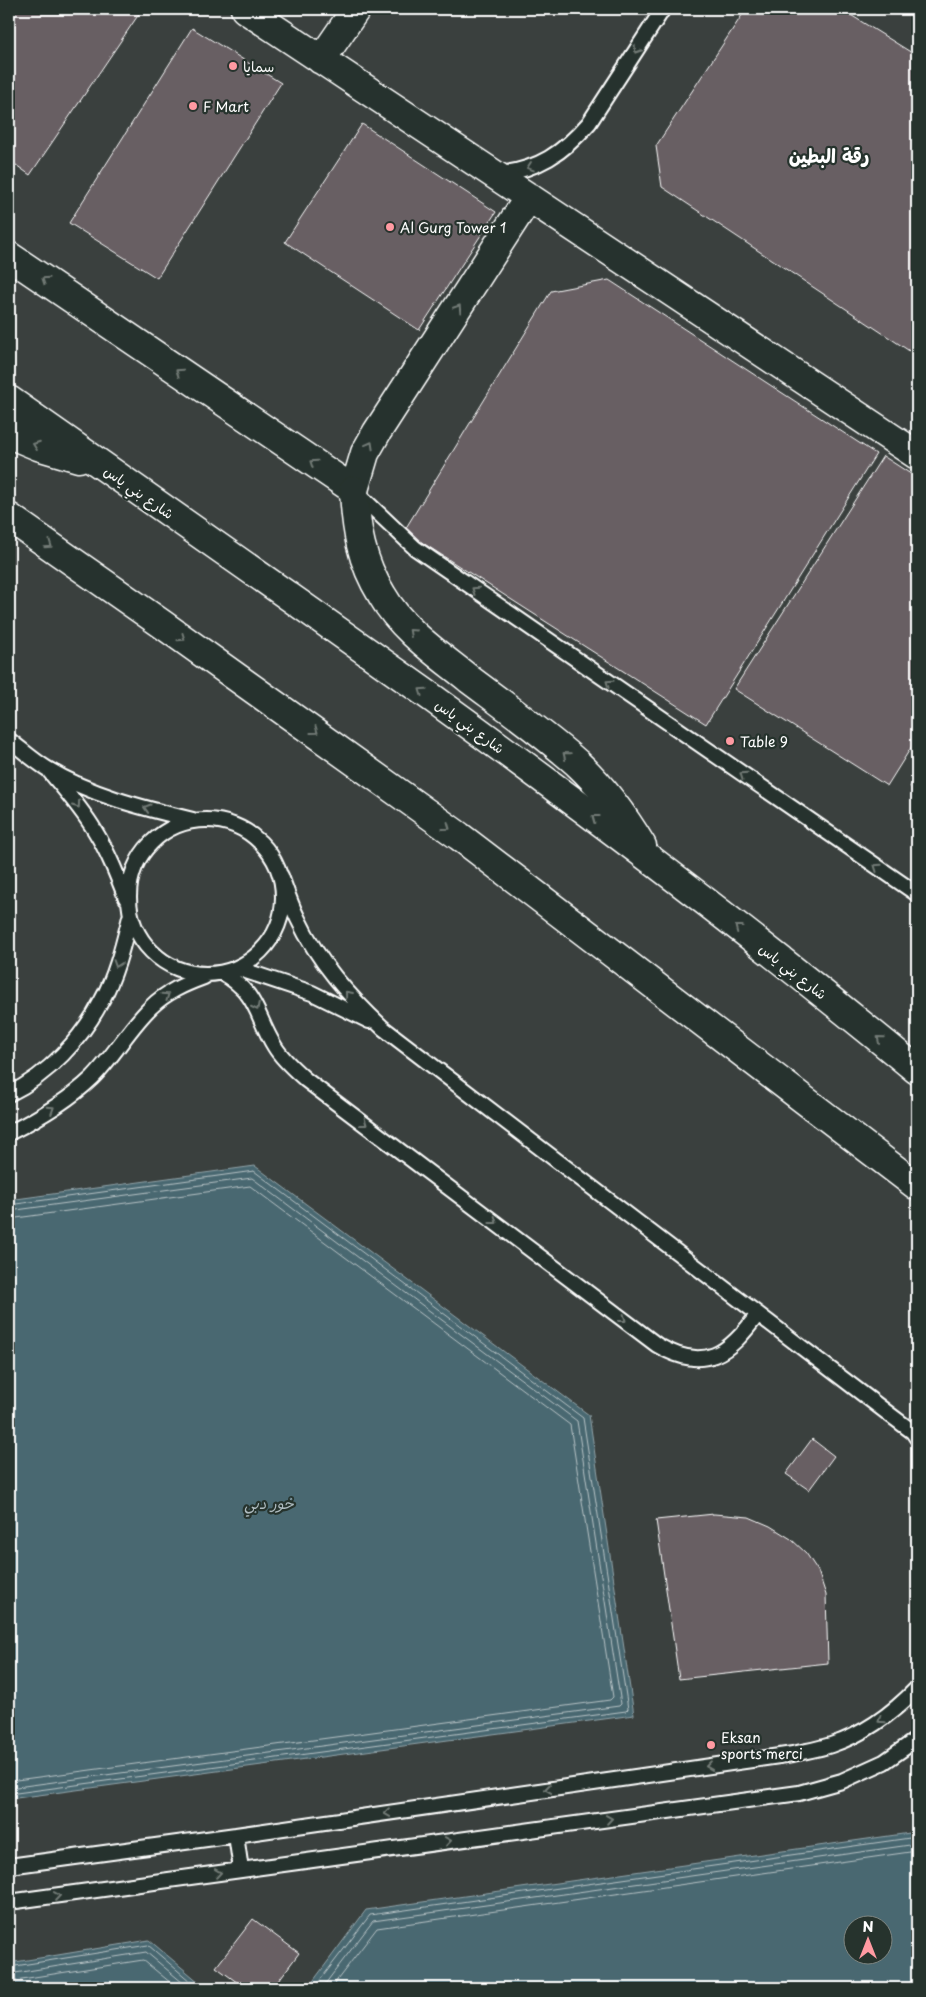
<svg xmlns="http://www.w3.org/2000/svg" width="926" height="1997" font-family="'Playpen Sans','Playpen Sans Arabic',sans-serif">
<rect width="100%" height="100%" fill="#3a403e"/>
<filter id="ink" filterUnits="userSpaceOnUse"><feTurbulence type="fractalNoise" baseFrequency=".02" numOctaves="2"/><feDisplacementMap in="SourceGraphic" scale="10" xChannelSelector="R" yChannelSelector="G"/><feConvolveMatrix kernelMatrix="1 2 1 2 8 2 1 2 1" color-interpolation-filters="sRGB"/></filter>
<g filter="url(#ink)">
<path fill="#4a6871" stroke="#92a4aa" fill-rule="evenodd" d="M255 1166 589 1415 634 1715 9 1799V1200Z
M917 1832V1988H308L366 1910ZM884 1924V1954H854V1924Z
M149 1940 206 1988H9V1963Z"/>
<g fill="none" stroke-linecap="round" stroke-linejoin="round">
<path stroke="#b7c3c6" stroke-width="1" d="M9 1205 254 1171 583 1418 628 1709 626 1711 9 1794
M9 1211 252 1178 577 1421 621 1704 619 1706 9 1788
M9 1219 250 1186 570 1425 613 1697 610 1700 9 1781
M9 1967 148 1945 198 1988
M9 1974 146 1952 189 1988
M9 1981 143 1960 177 1988
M314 1988 370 1915 917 1837
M322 1988 373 1921 917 1844
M331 1988 377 1928 917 1851"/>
</g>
<path fill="#685e64" stroke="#fff" d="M12 9H137L141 11 30 175 9 160V14Z
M746 9H841L917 56V356L662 187 656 146Z
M192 28 281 83 157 278 69 223Z
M362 124 496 212 419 330 285 242Z
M609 280 876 454 706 724 404 531 551 291Z
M883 456 917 478V738L887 786 734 689Z
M917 776V792L910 787Z
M812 1439 834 1456 809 1490 786 1474Z
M714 1514 749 1517 770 1526 791 1539 806 1553 818 1571 826 1595 828 1663 679 1679 656 1520Z
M253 1919 299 1953 273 1988H245L216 1967Z"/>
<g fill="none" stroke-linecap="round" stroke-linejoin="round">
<defs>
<path id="lane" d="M498 174C538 170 563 153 589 123L663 9
M356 492 415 548 917 894
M9 740C21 749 33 760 46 768 90 795 143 808 193 820
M50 772C66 791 82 809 95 831 108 852 117 875 126 898
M129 897a77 77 0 1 1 154 0a77 77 0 1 1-154 0Z
M281 876C286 890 291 905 298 919 318 962 349 996 383 1028L889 1414 913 1432 917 1438
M237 968 312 993 369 1021
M222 973C259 994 255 1015 275 1047 283 1060 295 1070 306 1080L657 1345C705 1373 729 1354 758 1314
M9 1094C48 1075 82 1039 102 1000 116 975 123 945 130 917
M9 1133C39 1118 68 1101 92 1078 114 1056 129 1028 151 1007 166 992 185 984 204 977
M236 1835 241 1870
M9 1866 236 1835 793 1754C806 1751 819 1749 831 1745 865 1734 893 1713 917 1688
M9 1902 799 1793 842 1781 884 1762 917 1739"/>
<path id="street" d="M245 9 917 455
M321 60 356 9
M9 256 354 490 365 453 377 432 529 197"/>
<path id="secondary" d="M9 400C149 499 291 597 431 697 597 817 760 940 917 1070
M9 434 38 446 79 458
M354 490C356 530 361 561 382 595 402 630 438 654 469 679 505 706 543 733 577 763 603 787 624 816 642 846
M9 517 162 624 459 836 917 1186"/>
</defs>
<use href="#lane" stroke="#fff" stroke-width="18"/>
<use href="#street" stroke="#fff" stroke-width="31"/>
<use href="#secondary" stroke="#fff" stroke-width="31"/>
<use href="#lane" stroke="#26332d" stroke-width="14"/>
<use href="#street" stroke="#26332d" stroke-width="28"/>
<use href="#secondary" stroke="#26332d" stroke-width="28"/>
</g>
<defs><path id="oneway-chevron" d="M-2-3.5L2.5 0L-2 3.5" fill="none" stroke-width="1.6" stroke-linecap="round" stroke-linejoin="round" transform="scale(1.25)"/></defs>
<g stroke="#727a76">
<use href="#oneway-chevron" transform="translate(637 50) rotate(123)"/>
<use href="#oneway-chevron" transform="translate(530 167) rotate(161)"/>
<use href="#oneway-chevron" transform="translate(45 280) rotate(-146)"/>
<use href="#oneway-chevron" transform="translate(458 308) rotate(-57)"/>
<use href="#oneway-chevron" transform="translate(179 372) rotate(-146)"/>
<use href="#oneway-chevron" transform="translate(36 445) rotate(-160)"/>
<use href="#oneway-chevron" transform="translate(370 445) rotate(-61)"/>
<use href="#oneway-chevron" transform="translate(313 463) rotate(-146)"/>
<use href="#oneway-chevron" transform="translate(49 545) rotate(35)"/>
<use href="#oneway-chevron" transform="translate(475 590) rotate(-145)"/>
<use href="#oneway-chevron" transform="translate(412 632) rotate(-138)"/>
<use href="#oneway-chevron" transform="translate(182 638) rotate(35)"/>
<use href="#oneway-chevron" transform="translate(609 683) rotate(-145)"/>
<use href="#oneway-chevron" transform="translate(422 691) rotate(-145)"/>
<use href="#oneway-chevron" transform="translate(315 731) rotate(36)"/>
<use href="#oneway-chevron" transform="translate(566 755) rotate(-141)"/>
<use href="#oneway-chevron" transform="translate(743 775) rotate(-145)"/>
<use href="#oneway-chevron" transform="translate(77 805) rotate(55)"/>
<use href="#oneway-chevron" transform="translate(147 808) rotate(-163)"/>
<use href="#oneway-chevron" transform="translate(595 818) rotate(-143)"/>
<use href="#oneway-chevron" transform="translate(447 827) rotate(36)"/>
<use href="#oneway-chevron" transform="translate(877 867) rotate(-145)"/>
<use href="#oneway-chevron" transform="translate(738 928) rotate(-142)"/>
<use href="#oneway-chevron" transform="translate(117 964) rotate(108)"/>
<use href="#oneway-chevron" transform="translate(348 994) rotate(-131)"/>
<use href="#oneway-chevron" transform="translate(166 996) rotate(-35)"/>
<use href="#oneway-chevron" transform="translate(256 1007) rotate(63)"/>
<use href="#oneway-chevron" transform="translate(880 1039) rotate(-140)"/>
<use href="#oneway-chevron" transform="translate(51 1109) rotate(-33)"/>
<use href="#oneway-chevron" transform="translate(364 1123) rotate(37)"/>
<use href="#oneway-chevron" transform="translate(494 1221) rotate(37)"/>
<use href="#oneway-chevron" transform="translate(623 1319) rotate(37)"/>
<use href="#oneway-chevron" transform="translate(881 1720) rotate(145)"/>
<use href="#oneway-chevron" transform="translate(709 1766) rotate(172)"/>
<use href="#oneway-chevron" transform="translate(548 1789) rotate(172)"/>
<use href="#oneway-chevron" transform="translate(387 1813) rotate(172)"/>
<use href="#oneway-chevron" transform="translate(609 1819) rotate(-8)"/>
<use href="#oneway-chevron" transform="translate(448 1841) rotate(-8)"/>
<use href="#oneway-chevron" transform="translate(218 1873) rotate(-8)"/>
<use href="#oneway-chevron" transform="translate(57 1896) rotate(-8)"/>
</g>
</g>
<g fill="#ff9aa2" stroke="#26332d" stroke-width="2">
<circle cx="233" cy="66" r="5"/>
<circle cx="193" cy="106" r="5"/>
<circle cx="390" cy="227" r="5"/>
<circle cx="730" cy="741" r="5"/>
<circle cx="711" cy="1745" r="5"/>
</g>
<g text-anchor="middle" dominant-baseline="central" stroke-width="4.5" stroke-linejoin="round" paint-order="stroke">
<g font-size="14" fill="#fff" stroke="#26332d" text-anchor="start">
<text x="243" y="66">سمايا</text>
<text x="203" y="106">F Mart</text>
<text x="400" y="227">Al Gurg Tower 1</text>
<text x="740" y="741">Table 9</text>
<text x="721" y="1737">Eksan<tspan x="721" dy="16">sports merci</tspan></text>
</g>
<g font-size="14" fill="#fff" stroke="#26332d">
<text transform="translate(139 492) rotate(35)">شارع بني ياس</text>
<text transform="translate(470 726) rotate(36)">شارع بني ياس</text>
<text transform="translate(793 971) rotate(38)">شارع بني ياس</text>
</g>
<g font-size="15" font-style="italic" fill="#aebbbf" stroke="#26332d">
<text x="269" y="1502">خور دبي</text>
</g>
<g font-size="19" font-weight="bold" fill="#fff" stroke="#26332d">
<text x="829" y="155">رقة البطين</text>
</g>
</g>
<rect width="926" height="1997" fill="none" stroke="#26332d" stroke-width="30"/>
<rect x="15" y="15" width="896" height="1967" fill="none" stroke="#fff" stroke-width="2" filter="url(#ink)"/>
<g transform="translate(868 1940)"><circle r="24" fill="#26332d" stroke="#7d8581"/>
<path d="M0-4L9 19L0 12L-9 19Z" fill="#ff9aa2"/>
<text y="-8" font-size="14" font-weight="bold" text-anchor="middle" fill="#ffffff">N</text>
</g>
</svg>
